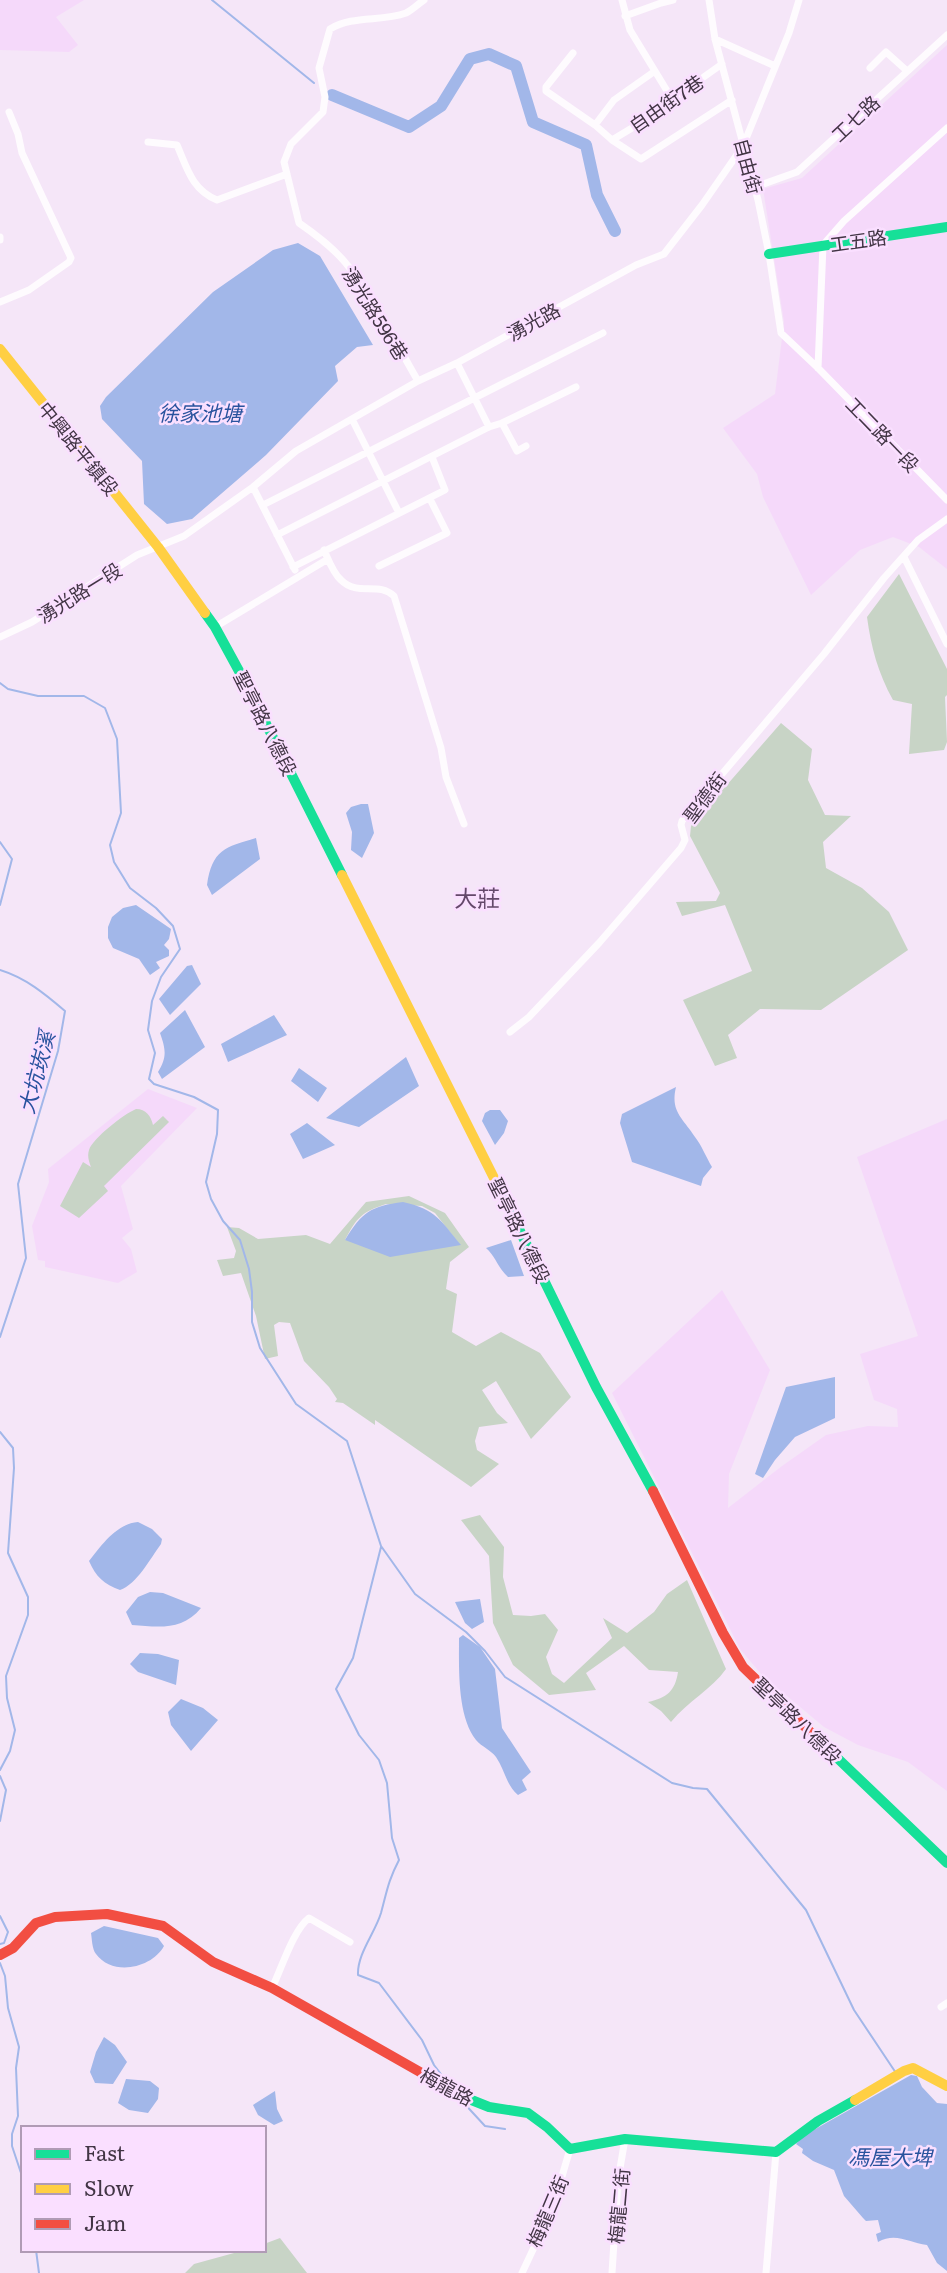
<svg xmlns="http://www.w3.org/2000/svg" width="947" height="2273" font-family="Literata,'Noto Sans TC',serif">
<rect width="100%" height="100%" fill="#f5e6f8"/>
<path fill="#f5d9fa" d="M0 0H84L56 17 78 45 69 52 0 50Z
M947 45V569L919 547 893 537 860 550 811 595 763 497 757 474 723 428 775 394 784 322 763 189 802 178Z
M148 1089 197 1108 121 1186 133 1229 122 1238 131 1249 137 1272 118 1283 45 1267V1261L38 1260 32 1226 49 1182 48 1169Z
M947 1119V1791L908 1762 858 1745 824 1727 762 1675 740 1649 612 1393 722 1290 770 1370 729 1474 728 1508 782 1466 826 1435 868 1426 898 1427 897 1409 874 1400 860 1354 918 1336 857 1157Z"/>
<path fill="#c8d4c6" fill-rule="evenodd" d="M899 574 947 669V695L945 697 947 742 944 750 909 754 912 704 893 700C878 673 871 647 867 617Z
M781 723 812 749 808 780 825 815 851 816 823 842 826 868 862 888 889 912 908 950 821 1010 760 1009 728 1035 737 1058 715 1066 683 1000 752 971 725 905 682 916 676 902 716 901 720 893 690 836 691 826Z
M136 1109C146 1109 151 1116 153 1125L163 1116 169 1122 104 1186 108 1191 79 1218 60 1206 83 1162 91 1167C89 1162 87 1156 89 1150 93 1138 124 1114 136 1109Z
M409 1196 445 1213 469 1247 450 1262 446 1289 457 1294 452 1332 476 1346 501 1332 540 1353 571 1397 531 1439 496 1381 482 1390 497 1413 508 1423 479 1427 475 1441 477 1450 499 1464 471 1487 375 1420V1425L343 1403 335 1402 337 1399 329 1387 304 1361 290 1323 279 1322 274 1325 278 1356 265 1359 256 1316 241 1273 223 1276 217 1260 234 1258 236 1251 227 1227 239 1228 258 1239 306 1235 330 1244 366 1202ZM386 1204 422 1206 435 1213 460 1245 345 1240C357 1217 362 1212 386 1204Z
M480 1515 504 1547 503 1577 513 1615 531 1616 545 1614 558 1630 546 1657 552 1674 564 1683 612 1638 603 1618 627 1633 654 1612 667 1594 687 1580 726 1669C712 1689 688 1701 671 1722L661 1711 648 1702C667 1698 675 1691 678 1672L649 1670 624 1646 586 1673 596 1690 549 1695 513 1665 493 1623 489 1556 461 1520Z
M280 2238 307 2273H185L194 2264 245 2250H264V2244Z"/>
<path fill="#a2b7e9" d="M298 243 320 256 373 345 357 347 335 366 338 381 266 455 192 519 167 524 144 504 142 461 102 419 100 406 106 397 213 292 273 250Z
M361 804H368L374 833 362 858 351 850 352 832 346 813 351 807Z
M256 838 260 859 212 895 207 885C212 850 225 847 256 838Z
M136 905 171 929 169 939 164 945 169 950V956L156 962 160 968 150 975 139 959 113 948 108 938V927L112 917 123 908Z
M192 965 201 984 170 1015 159 999 187 966Z
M185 1010 205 1047 162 1079 158 1072C167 1057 166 1050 160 1033Z
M274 1015 287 1035 228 1062 221 1044Z
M406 1057 419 1086 359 1127 326 1118Z
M299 1068 327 1088 318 1102 291 1081Z
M676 1087C670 1112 683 1118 695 1137 702 1146 706 1157 712 1167L703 1178 701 1186 632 1162 620 1123 622 1114Z
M490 1110H500L508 1121 504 1133 495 1145 482 1121 485 1113Z
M307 1123 335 1145 303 1159 290 1134Z
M403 1202C437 1210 440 1220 461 1245L390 1257 345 1240C362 1212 371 1206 403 1202Z
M511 1240 524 1276 508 1277C498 1268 496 1257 486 1248Z
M835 1377V1418L795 1437 775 1460 763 1478 755 1474 786 1387Z
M138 1522 152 1529 162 1539 161 1544C150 1559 137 1584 120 1590 104 1584 96 1577 89 1561 102 1545 116 1524 138 1522Z
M150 1592 163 1593 201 1608C182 1631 159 1627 132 1625L126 1612 138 1597Z
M480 1599 484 1622 472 1629 465 1623 455 1602Z
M463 1635 480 1647 495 1669 502 1728 531 1772 522 1780 527 1790 518 1795C506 1785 505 1770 496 1757 491 1750 482 1747 476 1740 457 1716 459 1668 459 1638Z
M140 1653 158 1654 179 1660 176 1685 138 1672 130 1664Z
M181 1699 203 1708 218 1720 191 1751 171 1725 168 1712Z
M104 1926 158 1938 164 1946C152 1968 113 1977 96 1954 92 1949 92 1939 91 1933Z
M104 2037 115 2045 127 2062 113 2084 95 2083 90 2072 96 2052Z
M911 2075 917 2076 922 2087 937 2103 947 2104V2271L937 2263 927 2245C909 2243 896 2232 878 2242L876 2234 881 2232 878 2220 866 2221 863 2218 844 2196 834 2170 813 2161 802 2153 803 2149 796 2144 803 2136Z
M126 2079 150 2081 159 2088 158 2099 148 2113 129 2110 118 2103Z
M275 2091 277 2109 283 2121 274 2125 258 2115 253 2105Z"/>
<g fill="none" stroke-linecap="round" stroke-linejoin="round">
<path stroke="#a2b7e9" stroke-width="2" d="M212 0 314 83
M0 683 8 689 38 696H84L105 708 117 739 121 813 110 845 114 862 130 888 156 908 173 926 180 949 161 977 152 1001 148 1030 155 1053 149 1079 154 1084 194 1097 218 1110 217 1134 206 1182 211 1199 223 1221 240 1240 249 1269 252 1292V1322L260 1348 296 1404 347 1441 381 1546 415 1594 466 1632 485 1651 505 1677 672 1783 693 1788 707 1789 806 1910 854 2010 896 2073
M0 842 12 859 0 905
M0 970C26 978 45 994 65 1011L58 1051 18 1184 26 1258 0 1337
M0 1432 13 1448 14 1468 8 1553 28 1597V1615L6 1676 7 1698 15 1730 10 1751 0 1770
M381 1547 353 1658 336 1689 359 1735 379 1760 387 1783 392 1838 399 1860C388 1881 387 1891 381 1913 375 1933 357 1954 358 1975L379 1983 422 2040 434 2065 447 2082
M0 1776 6 1790 0 1821
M0 1916 8 1932 4 1943 0 1944
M0 1963 5 1976 8 2008 19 2047 16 2068 18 2116 12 2134V2146L23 2179
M461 2100 485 2126 505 2129
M36 2250 39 2273"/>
<path stroke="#a2b7e9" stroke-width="12" d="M332 95 409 127 441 106 470 59 489 54 516 66 533 122 586 145 597 195 615 231"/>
<path stroke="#fefbfe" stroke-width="7" d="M622 0 630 30 672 99
M709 0 715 39 758 200 769 254 781 333 818 368 947 500
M625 16 661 3 673 0
M715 39 775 66
M573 53 546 87V91L595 125 612 140 632 128 722 64
M870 68 886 52 906 70
M595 125 614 100 655 71
M612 140 641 159 732 100
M148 142 177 145C187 168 192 190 217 200L287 174
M755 187 797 172 947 35
M0 237V240
M0 302 29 290 69 262 71 258 22 153 18 134 9 112
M457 363 489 427
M818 368 823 245 844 221 947 128
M418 381C395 342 373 295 344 261 331 246 315 234 299 223L284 162 291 144 323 112 325 97 319 68 330 29C353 15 381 22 406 13 412 10 418 4 424 0
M352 419 399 513
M502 423 517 451 526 446
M253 487 295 570
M263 505 603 333
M277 535 489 427 502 423 576 387
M324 550C328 559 333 573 341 580 358 597 378 581 394 596L441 748 446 777 464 824
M904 557 947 644
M379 566 447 533 430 499
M293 567 445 490 432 457
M215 627 328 559
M0 637 32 622 137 555 184 536 253 487 296 451 418 381 457 363 636 265 664 254 702 205 743 146 789 33 799 0
M510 1032 529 1017 599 943 681 848 685 840 681 825 682 821 824 654 884 578 918 540 947 519
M272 1988C281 1970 293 1930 309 1918L350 1942
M941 2007 947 2003
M522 2273 553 2207 570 2149
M612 2273 618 2180 625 2139
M766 2273 776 2152"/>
<path stroke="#16e098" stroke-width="10" d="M769 254 947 227
M205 613 215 627 245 682 342 875
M499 1188 596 1387 653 1491
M831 1752 947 1863
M464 2097 489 2107 528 2113 547 2127 570 2149 625 2139 776 2152 818 2121 855 2100"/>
<path stroke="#ffcf43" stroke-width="10" d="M0 349 158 547 205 613
M342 875 499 1188
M855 2100 904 2071 913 2068 947 2086"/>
<path stroke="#f24e42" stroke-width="10" d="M653 1491 723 1633 743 1667 831 1752
M0 1955 13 1948 36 1923 55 1917 107 1914 163 1926 213 1962 272 1988 464 2097"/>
</g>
<g text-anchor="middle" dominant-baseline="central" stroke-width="5" stroke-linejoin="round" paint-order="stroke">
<g font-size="19" fill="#423545" stroke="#fadfff">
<text transform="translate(666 103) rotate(-35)">自由街7巷</text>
<text transform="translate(855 118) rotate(-43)">工七路</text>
<text transform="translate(749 166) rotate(75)">自由街</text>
<text transform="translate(858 240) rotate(-8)">工五路</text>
<text transform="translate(376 313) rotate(58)">湧光路596巷</text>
<text transform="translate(533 321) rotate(-29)">湧光路</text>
<text transform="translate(883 434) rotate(46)">工二路一段</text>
<text transform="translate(79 448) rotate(51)">中興路平鎮段</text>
<text transform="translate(79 592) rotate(-32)">湧光路一段</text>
<text transform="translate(266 723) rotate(63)">聖亭路八德段</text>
<text transform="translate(704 797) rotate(-53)">聖德街</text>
<text transform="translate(520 1230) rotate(64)">聖亭路八德段</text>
<text transform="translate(798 1720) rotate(44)">聖亭路八德段</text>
<text transform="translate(447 2086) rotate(28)">梅龍路</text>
<text transform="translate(618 2206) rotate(-85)">梅龍二街</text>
<text transform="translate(547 2211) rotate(-67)">梅龍三街</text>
</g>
<g font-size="21" font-style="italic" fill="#29539e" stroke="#fadfff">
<text x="200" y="411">徐家池塘</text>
<text transform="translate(35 1072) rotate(-75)">大坑崁溪</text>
<text x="890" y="2155">馮屋大埤</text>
</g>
<g font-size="23" fill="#64486a" stroke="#fadfff">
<text x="477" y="897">大莊</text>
</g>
</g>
<rect x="21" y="2126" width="245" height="126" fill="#fadfff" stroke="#b09bb5" stroke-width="2"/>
<rect x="35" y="2149" width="35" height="10" fill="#16e098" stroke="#b09bb5" stroke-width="2"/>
<text x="84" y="2161" font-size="21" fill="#423545">Fast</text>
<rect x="35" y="2184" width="35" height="10" fill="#ffcf43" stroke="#b09bb5" stroke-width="2"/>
<text x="84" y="2196" font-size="21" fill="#423545">Slow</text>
<rect x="35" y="2219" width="35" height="10" fill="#f24e42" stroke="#b09bb5" stroke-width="2"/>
<text x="84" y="2231" font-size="21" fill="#423545">Jam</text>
</svg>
